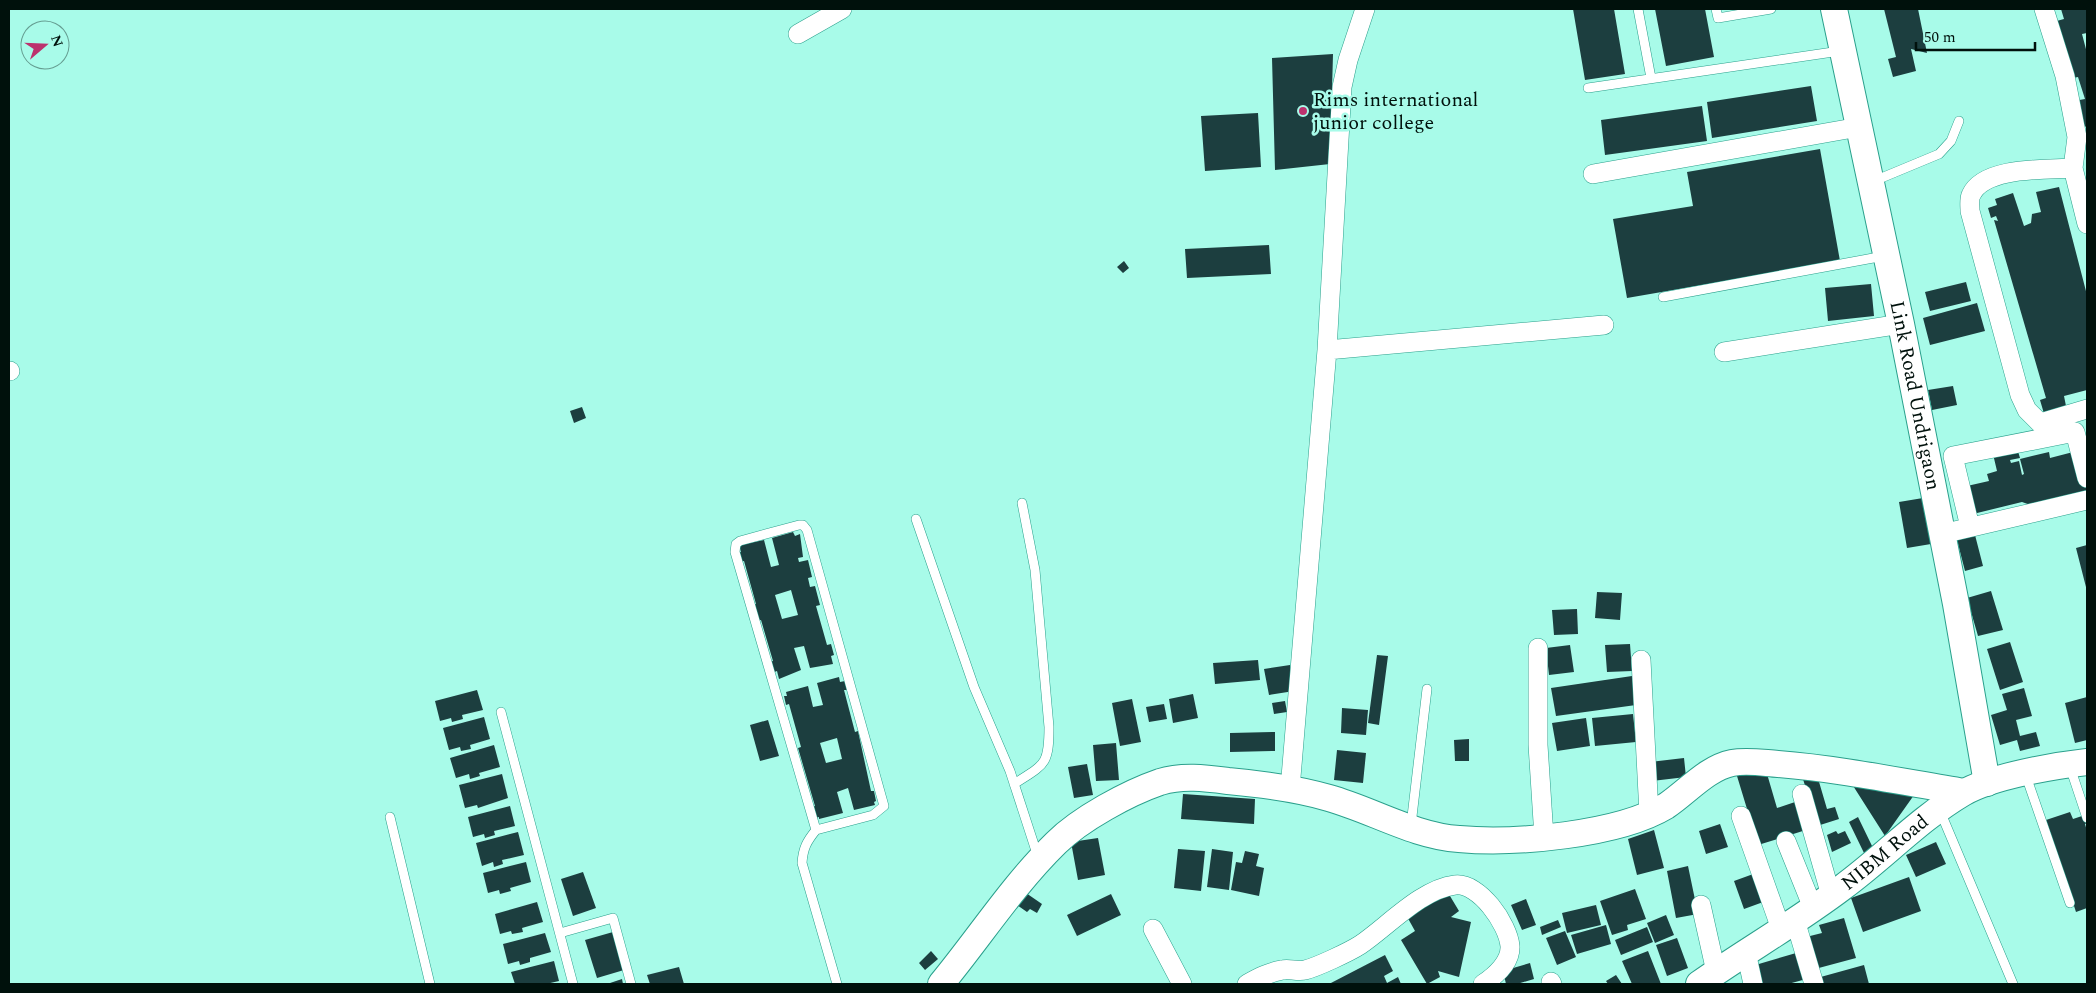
<svg xmlns="http://www.w3.org/2000/svg" width="2096" height="993" font-family="Spectral,serif">
<rect width="100%" height="100%" fill="#a8fbe9"/>
<path fill="#1c3e3f" fill-rule="evenodd" d="M1573 9H1614L1625 74 1585 80Z
M1655 9H1705L1714 57 1666 66Z
M1884 9H1918L1927 53 1911 49 1916 71 1893 77 1888 59 1896 57Z
M2061 9H2087V33L2082 34 2087 53V126L2082 128 2074 101 2085 99 2078 77 2068 79 2053 22 2064 19Z
M1333 54 1330 164 1275 170 1272 58Z
M1811 86 1817 121 1712 138 1707 102Z
M1702 106 1707 141 1605 155 1601 120Z
M1258 113 1261 167 1205 171 1201 116Z
M1820 149 1840 261 1627 298 1613 219 1693 206 1687 172Z
M2059 187 2087 295V390L2064 396 2067 411 2045 417 2040 400 2046 398 1994 220 1998 221 1996 216 1991 218 1988 208 1997 205 1995 199 2013 193 2024 226 2031 223 2032 214 2041 212 2036 192Z
M1269 245 1271 274 1187 278 1185 249Z
M1124 261 1129 268 1123 273 1117 267Z
M1966 282 1971 301 1930 311 1925 292Z
M1871 284 1874 316 1828 321 1825 288Z
M1977 303 1985 331 1930 345 1923 318Z
M1953 386 1957 405 1932 410 1928 390Z
M582 407 586 418 574 423 570 411Z
M2017 448 2020 458 2010 460 2011 463 2019 461 2022 475 2024 474 2020 459 2049 452 2050 458 2077 451 2087 492 2039 508 2022 502 1973 514 1967 486 1989 481 1987 474 1997 471 1993 454Z
M1929 497 1937 543 1907 548 1899 502Z
M793 532 795 536 800 534 803 557 798 558 799 562 808 560 812 577 808 578 810 587 815 586 820 605 816 606 827 645 831 644 834 655 831 656 833 664 810 668 804 646 794 648 801 670 779 679 777 671 772 673 769 662 773 661 761 620 758 621 753 605 756 604 744 561 740 562 737 553 741 552 739 545 764 540 771 567 779 565 772 538ZM791 590 798 615 782 619 775 595Z
M1975 535 1983 566 1965 571 1957 540Z
M2087 545V591L2076 548Z
M1991 591 2003 630 1978 636 1967 598Z
M1597 592 1622 593 1620 620 1595 618Z
M1577 609 1578 634 1554 635 1552 610Z
M2010 642 2023 682 2000 690 1987 649Z
M1630 644 1632 671 1607 672 1605 645Z
M1570 645 1574 672 1549 675 1546 648Z
M1377 655 1388 656 1379 725 1368 723Z
M1258 660 1260 680 1215 684 1213 663Z
M1290 665 1294 691 1269 695 1264 669Z
M1632 676 1636 705 1556 716 1551 688Z
M839 677 840 682 845 681 847 690H844L855 732 858 731 871 791H874L876 801 874 802 875 805 854 810 848 788 837 792 843 813 819 819V817L815 818 812 807 815 806 798 748 801 747 789 704 786 705 784 696H787L786 692 808 686 813 707 823 705 817 683ZM837 738 842 759 826 763 820 743Z
M2024 688 2032 716 2016 720 2020 736 2036 732 2040 746 2020 751 2017 740 2000 745 1991 715 2007 710 2002 694Z
M477 690 483 710 462 715 463 719 452 722 451 718 440 721 435 701Z
M1193 694 1198 718 1173 723 1169 699Z
M2087 697V740L2075 743 2065 703Z
M1132 699 1141 742 1120 746 1112 703Z
M1285 701 1287 712 1274 714 1272 703Z
M1164 704 1167 719 1149 722 1146 707Z
M1342 708 1368 710 1366 735 1341 733Z
M1633 714 1636 742 1595 746 1592 718Z
M484 717 490 739 470 745 471 749 461 751 460 747 449 750 443 728Z
M1586 718 1590 746 1557 751 1552 723Z
M768 720 779 756 760 761 750 725Z
M1275 732V751L1230 752V733Z
M1469 739V761H1455L1454 740Z
M1116 743 1119 780 1096 781 1093 745Z
M494 745 500 767 479 773 480 776 470 779 469 774 456 778 450 758Z
M1337 750 1366 753 1363 783 1334 780Z
M1684 758 1686 777 1652 781 1650 762Z
M1087 764 1093 795 1074 798 1068 767Z
M1765 767 1777 808 1798 801 1806 830 1758 845 1737 776Z
M502 774 508 798 478 808 477 805 465 808 459 785Z
M1817 775 1827 809 1835 807 1839 819 1817 826 1803 779Z
M1850 781 1919 788 1885 836Z
M1183 794 1255 799 1254 824 1181 819Z
M510 806 515 826 494 831 495 835 485 838 484 834 473 837 468 817Z
M2070 812 2073 819 2085 815 2087 823 2085 824 2087 831V908L2076 912 2046 820Z
M1858 817 1873 848 1864 853 1849 822Z
M1720 824 1728 847 1706 854 1699 831Z
M1654 830 1664 868 1637 875 1628 839Z
M1836 831 1838 834 1845 831 1851 843 1832 852 1827 835Z
M518 832 524 855 502 860 503 864 494 867 493 862 482 866 476 843Z
M1098 838 1105 875 1078 880 1071 842Z
M1936 842 1946 864 1916 877 1906 855Z
M1178 849 1205 851 1201 891 1174 888Z
M1212 849 1233 852 1229 890 1207 887Z
M1245 851 1259 854 1256 866 1264 868 1259 896 1231 890 1236 862 1242 863Z
M526 862 531 882 510 888 511 891 500 894 499 890 488 893 483 873Z
M1688 866 1698 914 1676 918 1667 871Z
M583 872 596 908 573 916 561 879Z
M1756 873 1766 901 1744 909 1734 881Z
M1909 877 1921 911 1863 932 1851 898Z
M1635 889 1646 919 1627 925 1628 930 1612 935 1600 901Z
M1447 891 1459 911 1451 917 1471 922 1459 977 1438 971 1440 977 1427 984 1401 940 1415 931 1405 913Z
M1026 893 1042 904 1037 913 1030 909 1027 912 1017 905Z
M1111 894 1121 915 1077 936 1067 915Z
M1526 899 1536 925 1522 930 1511 905Z
M537 902 543 922 522 928 523 932 512 934 511 931 500 934 495 914Z
M1596 905 1601 925 1567 933 1562 913Z
M1666 915 1674 935 1655 943 1647 923Z
M1844 918 1856 958 1815 969 1806 937 1822 933 1819 925Z
M1558 920 1561 927 1542 935 1540 927Z
M1606 925 1611 944 1577 954 1571 935Z
M1647 927 1653 942 1621 955 1615 940Z
M1565 931 1576 957 1557 965 1546 938Z
M613 932 624 970 597 978 585 940Z
M545 933 551 952 530 958V962L520 965 519 961 508 964 503 944Z
M1677 938 1688 968 1667 976 1656 945Z
M931 951 938 959 925 970 919 963Z
M1648 951 1661 984H1632L1622 961Z
M1803 951 1810 978 1788 984H1758L1752 966Z
M1385 955 1393 971 1384 976 1387 983 1398 977 1401 984H1329Z
M554 961 559 981 546 984H515L511 972Z
M1530 963 1534 979 1517 984H1506L1503 971Z
M1864 965 1869 984H1818L1817 978Z
M679 967 684 984H650L647 975Z
M1616 975 1622 984H1608L1606 981Z
M622 979 623 984H607Z"/>
<g fill="none" stroke-linecap="round" stroke-linejoin="round">
<defs>
<path id="lane" d="M1638 9 1651 78
M1716 9 1718 18 1771 9
M1588 88 1840 51
M1874 181 1939 154 1951 141 1959 121
M1663 297 1884 256
M916 519 974 687 1010 771 1038 857
M501 712 573 984
M2070 767 2087 818
M2025 773 2070 903
M1014 784C1045 764 1049 765 1049 727L1035 570 1022 503
M1940 811 2013 984
M390 817 430 984
M1411 825 1427 689
M816 830 873 815 884 806 807 530 803 525H799L740 541 736 544 735 552 816 830C807 841 803 848 802 863L837 984
M560 933 613 918 631 984"/>
<path id="street" d="M2044 9 2065 76 2077 137 2073 168
M798 34 842 9
M1593 174 1859 127
M2087 224 2073 168C2047 170 1984 166 1971 195 1969 199 1970 206 1970 211L2020 395 2027 410 2040 423 2087 409
M1327 350 1604 325
M1724 352 1901 324
M9 371H10
M1970 527 1953 456 2075 432 2087 478
M1942 534 2087 500
M1538 648V745L1544 837
M1641 660 1649 814
M1290 789 1327 350 1342 87 1348 60 1365 9
M1802 794 1831 896
M1741 816 1781 929
M1786 841 1813 908
M1701 905 1716 972
M1795 920 1814 984
M1153 929 1182 984
M1746 952 1753 984
M1551 982 1552 984
M1247 984C1258 978 1269 972 1282 970 1289 968 1297 972 1305 970 1317 967 1349 952 1360 945 1387 927 1421 889 1455 885 1479 882 1508 924 1510 946 1511 962 1495 976 1483 984"/>
<g id="secondary">
<path id="s1" d="M1834 9 1901 324 1956 604 1987 783"/>
<path d="M941 984C979 938 1013 885 1056 843 1080 819 1128 793 1160 782 1182 775 1205 778 1228 781 1261 784 1296 788 1329 798 1372 810 1414 836 1459 839 1514 844 1618 835 1666 806 1687 792 1707 768 1732 763 1747 760 1763 763 1778 764 1841 769 1903 782 1964 792"/>
<path id="s2" d="M1699 984C1746 951 1797 922 1843 887 1884 857 1919 819 1963 793 1993 776 2052 766 2087 762"/>
</g>
</defs>
<use href="#lane" stroke="#2aa08c" stroke-width="10"/>
<use href="#street" stroke="#2aa08c" stroke-width="20"/>
<use href="#secondary" stroke="#2aa08c" stroke-width="28"/>
<use href="#lane" stroke="#fff" stroke-width="9"/>
<use href="#street" stroke="#fff" stroke-width="19"/>
<use href="#secondary" stroke="#fff" stroke-width="26"/>
</g>
<circle fill="#bc326e" stroke="#a8fbe9" stroke-width="2" cx="1303" cy="111" r="5"/>
<g text-anchor="middle" dominant-baseline="central" stroke-width="5" stroke-linejoin="round" paint-order="stroke">
<g font-size="20" fill="#00110c" stroke="#a8fbe9" text-anchor="start">
<text x="1313" y="100">Rims international<tspan x="1313" dy="23">junior college</tspan></text>
</g>
<g font-size="20" fill="#00110c" stroke="#a8fbe9">
<text stroke="none"><textPath href="#s1" startOffset="395">Link Road Undrigaon</textPath></text>
<text stroke="none"><textPath href="#s2" startOffset="228">NIBM Road</textPath></text>
</g>
</g>
<rect width="2096" height="993" fill="none" stroke="#00110c" stroke-width="20"/>
<g transform="translate(45 45) rotate(71)"><circle r="24" fill="#a8fbe9" stroke="#659d91"/>
<path d="M0-4L9 19L0 12L-9 19Z" fill="#bc326e"/>
<text y="-8" font-size="14" font-weight="bold" text-anchor="middle" fill="#00110c">N</text>
</g>
<path d="M1916 42v8h119v-8" fill="none" stroke="#00110c" stroke-width="2.5"/>
<text x="1924" y="42" font-size="15" fill="#00110c" stroke="#a8fbe9" stroke-width="4" paint-order="stroke">50 m</text>
</svg>
